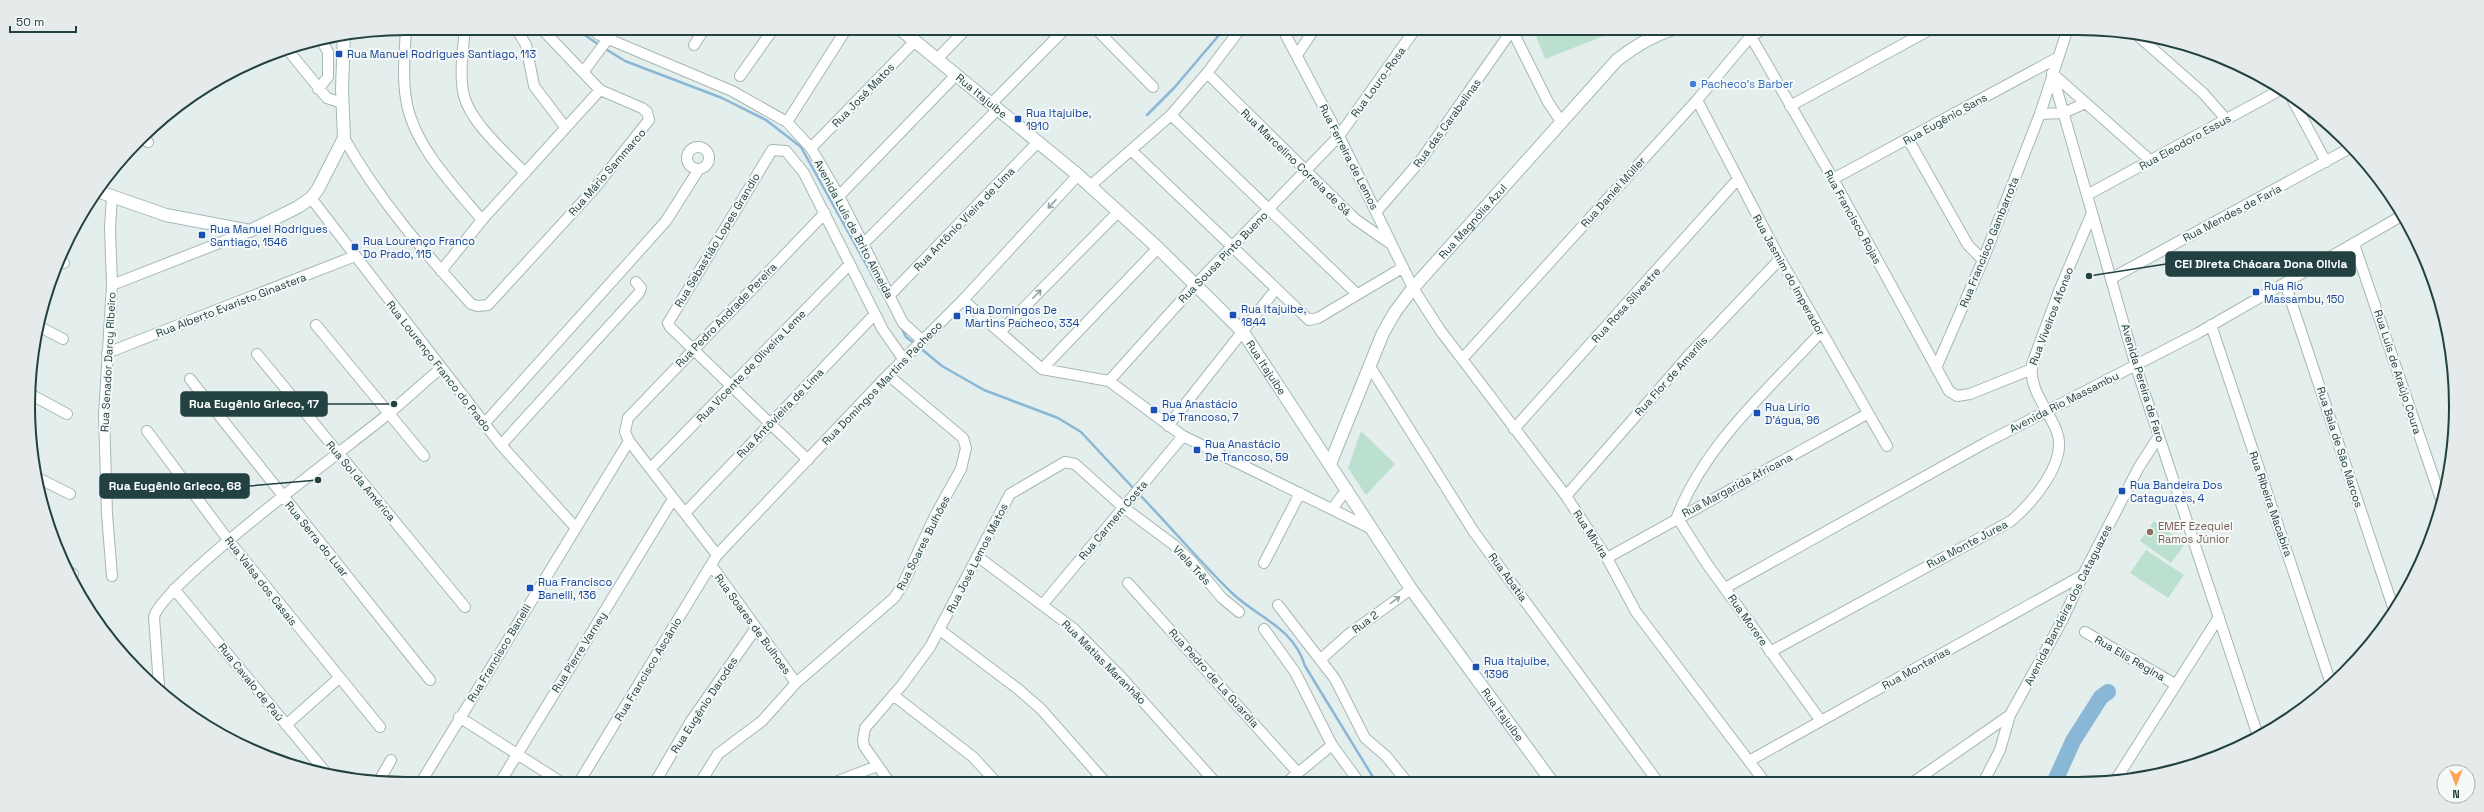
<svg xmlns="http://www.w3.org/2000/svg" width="2484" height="812" font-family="'Space Grotesk',sans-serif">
<rect width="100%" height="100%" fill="#e4eeec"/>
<path fill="#bce0cf" d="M1533 28H1612L1614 32 1545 59Z
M1361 431 1395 464 1366 495 1348 468Z
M2154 521 2185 544 2171 563 2140 541Z
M2146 550 2184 575 2168 598 2130 573Z"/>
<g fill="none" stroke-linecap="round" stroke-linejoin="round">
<path stroke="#8ab7d5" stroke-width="2.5" d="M575 28 599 45
M604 48 625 61 722 98 766 120 801 147 886 300
M1147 115 1174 88 1225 28
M900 325 906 337 915 344
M919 347 942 366 984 390 1058 418 1081 432 1135 490
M1138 493C1170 526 1200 562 1233 594 1259 618 1294 628 1305 666L1376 782"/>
<path stroke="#8ab7d5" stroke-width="16" d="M2055 781 2073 741 2101 697 2108 692"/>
<defs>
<path id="street" d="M406 28C405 51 402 75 406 99 413 145 453 185 482 220
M465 28C463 50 459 75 464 96 471 123 506 153 525 173
M516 28 526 45 534 86 565 127
M591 28 599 35 732 91 787 122 811 148 839 196 903 323 923 341
M1095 28 1153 87
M1282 28 1339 136 1413 288 1440 330 1566 496 1607 558 1636 612 1764 781
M1511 28 1548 102 1562 123
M1746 28 1833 179 1949 391 1957 396 1970 394 2032 369
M2136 34 2203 93 2226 119
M694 45 705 28
M287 49 327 98 342 103
M1297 55 1315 28
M937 59 967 28
M584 71 616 28
M1207 73 1355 219 1391 244
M2052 73 2137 370 2258 736
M2052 73 2151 161
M740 76 774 28
M318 89 328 77V52L323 43
M2289 93 2326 162
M1697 100 1780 259 1887 446
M991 104 1066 28
M1790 106 1933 28
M2040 114 2063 113 2086 103
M1171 115 1357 294
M787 122 847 28
M344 138C378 199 425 253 471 304L478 306 488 305 594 189 649 120 647 112 642 108 600 90 541 28
M141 139 148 142
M1908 139 1968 245 1983 260
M687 158a11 11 0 1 1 22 0a11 11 0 1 1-22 0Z
M811 148 915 41
M1131 150 1309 320 1318 318 1402 268
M1833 179 2057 58
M1090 186 1171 115 1207 73 1241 28
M2087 195 2282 89
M112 196 110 228 112 285 104 415 107 514 112 576
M839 196 956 75
M311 198 501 445 575 527
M1376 212 1421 160 1512 30
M863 244 998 109
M2354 244 2441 499
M60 261 64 263
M441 271 482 220 600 90
M2112 278 2352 147
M2285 283 2394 610
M112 285 250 231
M889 296 1038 142
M963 300 1042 369 1109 381 1183 436 1372 529
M316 325 424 456
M2211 325 2331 684
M40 327 63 339
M1000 332 1119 211
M107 353 355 256
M257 354 465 607
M1463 358 1697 100 1750 37 1765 28
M1369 365 1474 532 1658 782
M1936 368 1983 260 2040 114 2068 28
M1042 369 1158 248
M190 379 430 680
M1109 381 1196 284 1339 136 1416 28
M30 394 67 414
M484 424 666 221 699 169
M1168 426 1276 289
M1514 429 1737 180
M147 431 229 541 380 727
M501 445 639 293 641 288 636 282
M808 460 670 327 668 323 772 150 786 151 804 173 883 330 904 360
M651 468 850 264
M36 477 70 494
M1566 496 1689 355 1780 259
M1332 509 1347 489
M686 512 875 314
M1677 517 1707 564 1821 721
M1677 517C1705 444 1769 389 1821 332
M717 555 629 441 625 432 628 418 825 213
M977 556 1074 629 1122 678 1215 782
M1607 558 1867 414
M1264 563 1300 493
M711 565 796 683
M66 570 73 574
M1128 583 1298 773
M1725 588 1985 443 2198 333 2403 215
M174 589 328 775
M1043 604 1183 436
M1278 605 1335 679 1365 738 1386 756 1407 782
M1264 629 1295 672 1332 745 1359 782
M940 630 1018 689 1041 709 1106 783
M2085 632 2175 684
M1770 652 2011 521C2032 503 2068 462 2057 432 2049 410 2028 389 2032 364L2059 291 2092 213
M1321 659 1349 634 1411 589
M159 686 154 617C163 583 349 446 387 415 405 400 422 384 440 369
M893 695 973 757 997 783
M459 717 564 784
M286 725 339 678
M1749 761 2083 575
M379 781 391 760
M1915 781 2010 715 2063 619 2083 575 2139 467 2159 436
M1984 781 2000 750 2010 715
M2115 781 2219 617
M1287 782 1332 745
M700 783 718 754 762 721 796 683 894 598 902 586 937 512 961 469 966 448 963 438 888 375
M833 783 877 766
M890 783 864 746 863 740 865 728 902 685 930 647 1010 494 1065 462 1075 464 1123 507 1174 545 1192 562 1222 598 1239 612
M420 784 629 441
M499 784 673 499
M578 784 717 555 884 379 963 300 1078 175
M654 784 691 721 756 628"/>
<g id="secondary">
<path id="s1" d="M899 28 1078 175 1158 248 1243 332 1411 589 1552 782"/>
<path d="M97 191 166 215 250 231 298 207 311 198 318 189 344 138 342 89 344 34"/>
<path id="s2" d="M1330 464 1383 333 1395 312 1413 288 1617 60C1636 45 1653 35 1676 28"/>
</g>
</defs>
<use href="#street" stroke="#a6b7b5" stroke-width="12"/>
<use href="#secondary" stroke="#a1bab8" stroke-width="14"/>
<use href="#street" stroke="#fff" stroke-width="10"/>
<use href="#secondary" stroke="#fff" stroke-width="12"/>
</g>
<defs><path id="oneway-shaft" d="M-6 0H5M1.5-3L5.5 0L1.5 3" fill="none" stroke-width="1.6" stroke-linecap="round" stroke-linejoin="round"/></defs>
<g stroke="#90a0a0">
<use href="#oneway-shaft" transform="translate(1052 204) rotate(133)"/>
<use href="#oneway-shaft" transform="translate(1037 294) rotate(-45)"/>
<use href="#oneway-shaft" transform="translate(1395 600) rotate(-36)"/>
</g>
<g fill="#1a4fb4" stroke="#f5faf9" stroke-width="1.5">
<rect x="335" y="50" width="8" height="8" rx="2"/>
<rect x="1014" y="115" width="8" height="8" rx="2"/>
<rect x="198" y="231" width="8" height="8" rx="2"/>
<rect x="351" y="243" width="8" height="8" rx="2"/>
<rect x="2252" y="288" width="8" height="8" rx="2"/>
<rect x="1229" y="311" width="8" height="8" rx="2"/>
<rect x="953" y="312" width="8" height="8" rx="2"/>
<rect x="1150" y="406" width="8" height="8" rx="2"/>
<rect x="1753" y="409" width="8" height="8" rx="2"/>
<rect x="1193" y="446" width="8" height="8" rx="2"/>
<rect x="2118" y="487" width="8" height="8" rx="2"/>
<rect x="526" y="584" width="8" height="8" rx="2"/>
<rect x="1472" y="663" width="8" height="8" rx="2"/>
</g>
<circle fill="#3f7fe0" stroke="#f5faf9" stroke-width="1.5" cx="1693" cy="84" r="4"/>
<circle fill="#8d6e63" stroke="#f5faf9" stroke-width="1.5" cx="2150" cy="532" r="4"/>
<g text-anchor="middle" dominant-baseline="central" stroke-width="4" stroke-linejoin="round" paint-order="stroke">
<g font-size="11" fill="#164399" stroke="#f5faf9" text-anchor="start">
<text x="347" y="54">Rua Manuel Rodrigues Santiago, 113</text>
<text x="1026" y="113">Rua Itajuibe,<tspan x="1026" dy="13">1910</tspan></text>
<text x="210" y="229">Rua Manuel Rodrigues<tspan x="210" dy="13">Santiago, 1546</tspan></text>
<text x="363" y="241">Rua Lourenço Franco<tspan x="363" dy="13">Do Prado, 115</tspan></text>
<text x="2264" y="286">Rua Rio<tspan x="2264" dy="13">Massambu, 150</tspan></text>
<text x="1241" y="309">Rua Itajuibe,<tspan x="1241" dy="13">1844</tspan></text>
<text x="965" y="310">Rua Domingos De<tspan x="965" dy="13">Martins Pacheco, 334</tspan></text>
<text x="1162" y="404">Rua Anastácio<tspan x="1162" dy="13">De Trancoso, 7</tspan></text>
<text x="1765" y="407">Rua Lírio<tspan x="1765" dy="13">D'água, 96</tspan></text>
<text x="1205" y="444">Rua Anastácio<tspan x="1205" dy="13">De Trancoso, 59</tspan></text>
<text x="2130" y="485">Rua Bandeira Dos<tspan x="2130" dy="13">Cataguazes, 4</tspan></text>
<text x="538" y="582">Rua Francisco<tspan x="538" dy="13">Banelli, 136</tspan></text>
<text x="1484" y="661">Rua Itajuibe,<tspan x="1484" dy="13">1396</tspan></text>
</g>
<g font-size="11" fill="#224140" stroke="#f5faf9">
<text transform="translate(1378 82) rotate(-54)">Rua Louro-Rosa</text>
<text transform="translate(863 95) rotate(-46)">Rua José Matos</text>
<text stroke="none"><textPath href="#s1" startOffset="107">Rua Itajuíbe</textPath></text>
<text transform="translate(1945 119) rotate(-29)">Rua Eugênio Sans</text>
<text transform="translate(1447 123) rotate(-54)">Rua das Carabelinas</text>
<text transform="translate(2185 142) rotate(-29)">Rua Eleodoro Essus</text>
<text transform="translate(1349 157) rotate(63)">Rua Ferreira de Lemos</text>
<text transform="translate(1296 162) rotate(44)">Rua Marcelino Correia de Sá</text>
<text transform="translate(607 172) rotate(-49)">Rua Mário Sammarco</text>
<text transform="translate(1613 192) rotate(-48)">Rua Daniel Müller</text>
<text transform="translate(2232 213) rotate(-28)">Rua Mendes de Faria</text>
<text transform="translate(1853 217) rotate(61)">Rua Francisco Rojas</text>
<text transform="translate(964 219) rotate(-46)">Rua Antônio Vieira de Lima</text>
<text stroke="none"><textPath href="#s2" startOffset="285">Rua Magnólia Azul</textPath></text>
<text transform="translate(854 229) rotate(62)">Avenida Luís de Brito Almeida</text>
<text transform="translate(717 240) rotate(-59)">Rua Sebastião Lopes Grandio</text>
<text transform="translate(1989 242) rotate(-68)">Rua Francisco Gambarrota</text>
<text transform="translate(1223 257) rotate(-46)">Rua Sousa Pinto Bueno</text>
<text transform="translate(1789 275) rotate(61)">Rua Jasmim do Imperador</text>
<text transform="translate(231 305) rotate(-21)">Rua Alberto Evaristo Ginastera</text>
<text transform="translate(1626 305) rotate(-48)">Rua Rosa Silvestre</text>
<text transform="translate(726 315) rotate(-46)">Rua Pedro Andrade Pereira</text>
<text transform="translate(2051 316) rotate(-69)">Rua Viveiros Afonso</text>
<text transform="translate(108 362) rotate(-87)">Rua Senador Darcy Ribeiro</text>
<text transform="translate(439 366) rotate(52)">Rua Lourenço Franco do Prado</text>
<text transform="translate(751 366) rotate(-46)">Rua Vicente de Oliveira Leme</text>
<text stroke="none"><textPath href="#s1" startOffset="502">Rua Itajuíbe</textPath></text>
<text transform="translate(2398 372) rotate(72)">Rua Luis de Araújo Coura</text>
<text transform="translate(1671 376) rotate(-48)">Rua Flor de Amarilis</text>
<text transform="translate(882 383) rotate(-46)">Rua Domingos Martins Pacheco</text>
<text transform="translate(2143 383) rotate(73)">Avenida Pereira de Faro</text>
<text transform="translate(2064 402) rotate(-27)">Avenida Rio Massambu</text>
<text transform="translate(780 413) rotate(-46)">Rua Antôvieira de Lima</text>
<text transform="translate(2340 447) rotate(72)">Rua Baia de São Marcos</text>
<text transform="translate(361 481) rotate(50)">Rua Sol da América</text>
<text transform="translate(1737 485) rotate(-28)">Rua Margarida Africana</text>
<text transform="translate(2271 504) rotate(71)">Rua Ribeira Macabira</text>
<text transform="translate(1113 520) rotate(-50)">Rua Carmem Costa</text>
<text transform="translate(1591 534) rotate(57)">Rua Mixira</text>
<text transform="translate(317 539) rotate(51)">Rua Serra do Luar</text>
<text transform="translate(923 543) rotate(-63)">Rua Soares Bulhões</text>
<text transform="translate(1967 544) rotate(-28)">Rua Monte Jurea</text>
<text transform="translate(977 558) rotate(-63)">Rua José Lemos Matos</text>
<text transform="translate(1192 565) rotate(47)">Viela Três</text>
<text transform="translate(1508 577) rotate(54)">Rua Abatia</text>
<text transform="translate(261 581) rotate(52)">Rua Valsa dos Casais</text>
<text transform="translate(2068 605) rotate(-63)">Avenida Bandeira dos Cataguazes</text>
<text transform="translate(1748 620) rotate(55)">Rua Morere</text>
<text transform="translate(1365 622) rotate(-37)">Rua 2</text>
<text transform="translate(753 624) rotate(54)">Rua Soares de Bulhoes</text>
<text transform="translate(579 652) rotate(-58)">Rua Pierre Varney</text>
<text transform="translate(499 653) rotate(-59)">Rua Francisco Banelli</text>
<text transform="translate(2130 658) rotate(30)">Rua Elis Regina</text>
<text transform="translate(1104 662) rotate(45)">Rua Matias Maranhão</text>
<text transform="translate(1916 668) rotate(-29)">Rua Montarias</text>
<text transform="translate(648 669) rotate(-59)">Rua Francisco Ascânio</text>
<text transform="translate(1214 678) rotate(48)">Rua Pedro de La Guardia</text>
<text transform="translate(251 682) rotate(51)">Rua Cavalo de Paú</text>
<text transform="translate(704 705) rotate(-57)">Rua Eugênio Darodes</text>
<text stroke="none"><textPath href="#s1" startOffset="922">Rua Itajuíbe</textPath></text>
</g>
<g font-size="11" fill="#366cbe" stroke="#f5faf9" text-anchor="start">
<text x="1701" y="84">Pacheco’s Barber</text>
</g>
<g font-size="11" fill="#785e54" stroke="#f5faf9" text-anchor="start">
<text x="2158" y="526">EMEF Ezequiel<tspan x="2158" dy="13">Ramos Júnior</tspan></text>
</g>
</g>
<path d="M0 0H2484V812H0ZM406 35H2078A371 371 0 0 1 2449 406V406A371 371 0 0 1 2078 777H406A371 371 0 0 1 35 406V406A371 371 0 0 1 406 35Z" fill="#e4ebea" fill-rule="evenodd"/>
<path fill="none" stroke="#224140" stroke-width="2" d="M406 35H2078A371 371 0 0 1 2449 406V406A371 371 0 0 1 2078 777H406A371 371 0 0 1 35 406V406A371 371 0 0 1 406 35Z"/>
<path fill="none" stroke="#224140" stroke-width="1.5" d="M2089 276L2166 264M394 404L327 404M318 480L249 486"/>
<g fill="#224140" stroke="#f5faf9" stroke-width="1.5">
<circle cx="2089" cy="276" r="4"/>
<circle cx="394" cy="404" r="4"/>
<circle cx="318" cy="480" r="4"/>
</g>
<g fill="#224140" stroke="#224140" stroke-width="1.5">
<rect x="2166" y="252" width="189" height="24" rx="4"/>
<rect x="181" y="392" width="146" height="24" rx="4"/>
<rect x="100" y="474" width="149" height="24" rx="4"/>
</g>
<g font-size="12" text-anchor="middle" font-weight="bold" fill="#fff">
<text x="2261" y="268">CEI Direta Chácara Dona Olivia</text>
<text x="254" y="408">Rua Eugênio Grieco, 17</text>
<text x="175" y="490">Rua Eugênio Grieco, 68</text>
</g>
<g transform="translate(2456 784) rotate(180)"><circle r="19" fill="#f5faf9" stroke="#a1b0af"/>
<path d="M0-3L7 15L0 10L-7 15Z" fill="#f8a758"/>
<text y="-6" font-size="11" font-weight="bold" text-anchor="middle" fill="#224140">N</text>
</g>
<path d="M10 26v6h66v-6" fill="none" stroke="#224140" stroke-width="2"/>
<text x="16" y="26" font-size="12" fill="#224140" stroke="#f5faf9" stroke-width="3" paint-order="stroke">50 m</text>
</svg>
